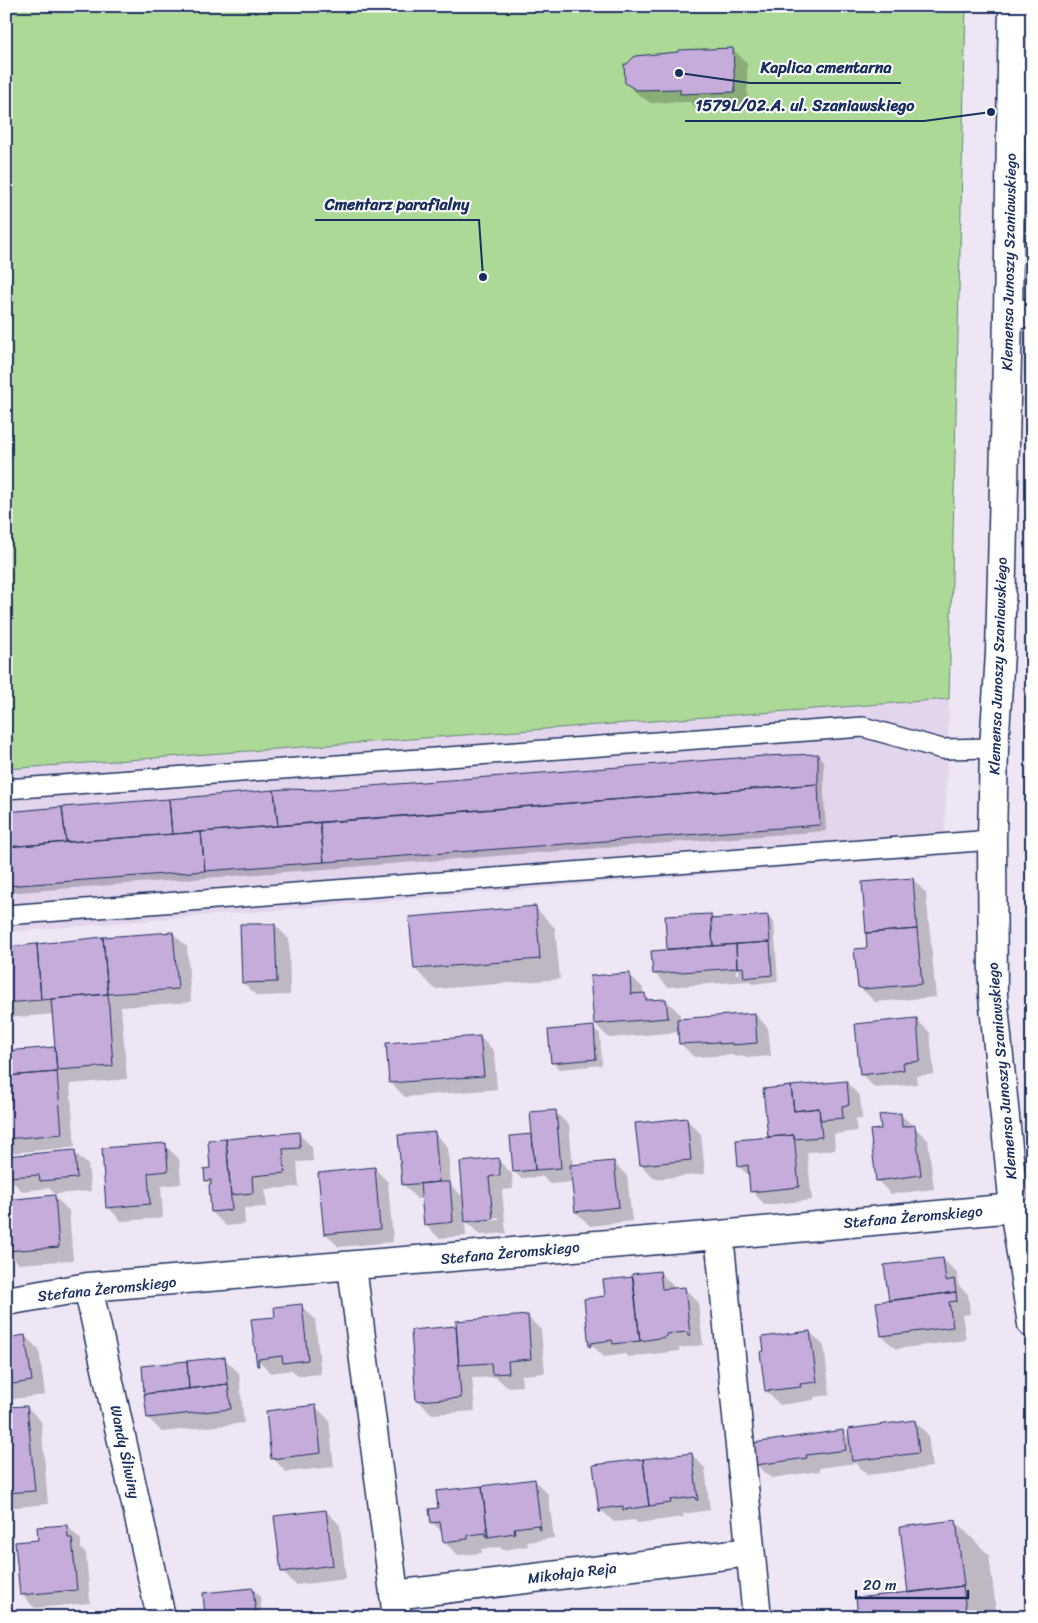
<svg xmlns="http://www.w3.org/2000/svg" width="1038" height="1623" font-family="Sriracha,sans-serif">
<rect width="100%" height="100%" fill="#eee6f4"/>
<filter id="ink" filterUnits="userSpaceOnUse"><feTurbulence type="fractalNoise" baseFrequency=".02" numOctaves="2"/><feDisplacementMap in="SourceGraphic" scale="10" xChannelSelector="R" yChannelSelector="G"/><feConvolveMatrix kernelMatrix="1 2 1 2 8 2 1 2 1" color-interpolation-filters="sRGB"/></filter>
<g filter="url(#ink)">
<path fill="#e2d5ec" d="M949 699 944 855 6 932V769Z"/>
<path fill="#add997" stroke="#64847a" d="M6 6H966L949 699 6 769Z"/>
<path fill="#0003" fill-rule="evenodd" d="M733 49 747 63 748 106 695 107 690 102 651 103 640 96 626 83Z
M818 755 824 762V795L826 831 6 893V813Z
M913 879 926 893 936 997 875 1002 859 986Z
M535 907 555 928 560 979 435 989 415 969Z
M710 915 716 920 767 916 774 923 778 981 752 984 749 981 668 987 654 973 670 950 668 949ZM735 959H738L739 974H736Z
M275 925 289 939 290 995 257 996 243 982Z
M173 933 187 947 191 1002 121 1007 127 1079 70 1084 75 1147 10 1153 6 1149V1052L56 1048 54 1014 6 1018V948Z
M629 974 643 988V994L651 1001 666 1000 680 1014V1020L755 1014 768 1028 771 1056 747 1058 745 1056 735 1057 733 1055 694 1057 680 1043 679 1032 609 1038 595 1024Z
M916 1019 930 1033 934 1074 916 1076 917 1084 875 1088 861 1074Z
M593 1028 600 1034 602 1065 559 1069 552 1062Z
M480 1037 494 1051 497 1089 405 1097 391 1083Z
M846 1082 860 1096 862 1119H855L857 1131 834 1134 835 1150 807 1152 812 1200 765 1205 752 1191 750 1177 739 1166 769 1138 764 1090Z
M555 1112 569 1125 573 1166 613 1162 627 1176 632 1221 590 1226 576 1212 573 1182 550 1184 541 1175V1177L521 1178 515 1172 533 1135Z
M900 1114 928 1140 934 1189 891 1194 877 1180 883 1130Z
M687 1120 701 1134 705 1174 655 1179 641 1165Z
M298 1133 312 1147 313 1161 297 1162 299 1187 265 1189 267 1207 244 1208 245 1224 226 1226 212 1212 210 1184 206 1180 211 1170 210 1141Z
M434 1133 448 1147 451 1185 464 1198 498 1160 512 1174 513 1189 502 1190 506 1233 480 1235 465 1220 466 1236 439 1238 425 1224 423 1198 417 1199 404 1185ZM499 1217V1220L477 1222V1219Z
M165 1145 179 1159 181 1184 161 1186 163 1218 121 1221 108 1207Z
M74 1152 88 1165 91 1191 55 1194 49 1188 22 1191 8 1177Z
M374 1168 388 1182 393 1242 339 1247 325 1233Z
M55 1197 69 1211 73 1260 19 1264 6 1252V1201Z
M943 1259 957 1273 958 1285 968 1294 970 1314 962 1315 966 1340 896 1349 882 1336 890 1302Z
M660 1272 673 1286 674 1289 684 1288 698 1302 703 1345 679 1348V1351L628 1357 625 1354 604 1357 590 1343 607 1297Z
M301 1306 315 1319 321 1374 298 1376 292 1370 271 1373 257 1359 277 1318Z
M527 1316 541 1330 545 1373 521 1375 522 1386 507 1387 496 1377 472 1378 475 1411 432 1414 418 1400 412 1331 458 1327Z
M810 1332 824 1346 830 1395 814 1397V1400L780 1405 766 1391Z
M25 1336 39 1350 45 1395 6 1400V1339Z
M225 1359 239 1373 244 1423 162 1432 148 1418Z
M315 1406 329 1420 334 1467 286 1472 273 1458Z
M27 1407 41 1421 48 1504 6 1508V1409Z
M915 1421 928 1435 932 1467 867 1475 856 1463 819 1468 820 1471 771 1478 757 1465 843 1431 850 1439Z
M691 1454 705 1468 710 1510 683 1514 684 1517 638 1523 635 1520 614 1522 600 1509Z
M534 1480 548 1494 554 1538 527 1542 528 1546 503 1550 499 1547 481 1549 482 1553 458 1555 444 1542 443 1533 432 1522 440 1509Z
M326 1511 340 1525 346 1579 296 1585 282 1572Z
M956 1522 989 1555 997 1617H859L910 1593Z
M67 1526 81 1540V1549L86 1553 90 1603 35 1608 21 1594 40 1541Z
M253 1589 260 1596 262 1617H207Z"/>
<path fill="#c6acda" stroke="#1b2f5e" d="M733 48 735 92 680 94V89L636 90 625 83 624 64H627L635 56 678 52V50Z
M818 754V784L278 826 274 790 287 789 318 790 764 756Z
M818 784 820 825 324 862 320 822Z
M274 790 278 826 172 834 169 799Z
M169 799 172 834 66 842 62 807Z
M62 807 66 842 6 847V812Z
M320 822 324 862 205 871 201 832Z
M201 832 205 871 6 886V847Z
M913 878 917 929 866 933 862 882Z
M536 906 540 959 414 969 409 917Z
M711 914 713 946 667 949 665 916Z
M768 915 770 942 713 946 711 919Z
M240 924H275L277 982 242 983Z
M917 929 922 984 863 989 858 987 854 949 867 948 866 933Z
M173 932 178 989 108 994 103 937Z
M103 937 108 994 41 1000 37 944Z
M770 942 772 975 744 978 743 967 737 968 736 944Z
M37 944 41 1000 6 1003V947Z
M736 944 737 968 653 974 651 951Z
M630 973 631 994 645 993 646 1000 666 999 668 1018 594 1024 590 976Z
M108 994 113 1066 57 1070 51 999Z
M755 1013 757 1043 732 1045V1043L719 1044V1042L679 1044 677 1019Z
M917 1018 920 1061 903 1063 904 1070 860 1075 855 1024Z
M594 1026 596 1059 551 1063 548 1030Z
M480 1036 484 1076 389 1083 386 1043Z
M55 1047 57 1072 6 1076V1051Z
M57 1072 62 1134 6 1139V1076Z
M847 1081 849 1105 842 1106 843 1118 820 1120 819 1108 794 1111 791 1086Z
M791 1086 794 1111 819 1108 822 1137 794 1139V1135L768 1137 763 1089Z
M556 1110 561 1168 535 1170 530 1112Z
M901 1113 902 1127 915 1125 921 1175 876 1181 870 1130 881 1129 879 1115Z
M687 1118 691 1160 640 1165 635 1123Z
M299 1132 300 1148 283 1149 285 1173 252 1176 253 1193 231 1195 226 1139Z
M435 1132 439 1182 402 1185 398 1135Z
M532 1134 535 1170 513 1172 510 1136Z
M794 1135 799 1187 750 1192 748 1165 738 1167 736 1140Z
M226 1139 232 1210 211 1212 209 1185H211V1180L205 1181 204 1169 210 1168 208 1140Z
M166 1143 168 1171 148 1173 150 1204 106 1208 102 1148Z
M75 1150 77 1178 40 1181 39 1175 7 1177 6 1156Z
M499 1158 500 1175 489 1177 493 1219 465 1222 460 1162Z
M614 1161 619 1207 575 1212 570 1165Z
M375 1167 380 1229 324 1234 318 1173Z
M439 1182H450L453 1222 424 1225 420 1184Z
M55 1195 59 1247 6 1251V1200Z
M943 1258 946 1281 954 1279 956 1292 889 1301 884 1265Z
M660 1271 662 1289 685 1287 690 1335 688 1336 687 1332 666 1334V1337L640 1341 632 1274Z
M633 1277 640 1341 613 1344 612 1340 591 1343V1346L589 1347 584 1299 605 1296 603 1280Z
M956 1292 957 1301 949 1302 953 1327 881 1336 876 1302Z
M302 1304 308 1360 283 1363 282 1356 258 1359 259 1366H257L251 1319 275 1317 274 1307Z
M528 1315 531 1359 508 1361 509 1373 492 1374 491 1363 459 1365 456 1321Z
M456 1326 461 1398 416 1401 411 1330Z
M810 1331 817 1382 800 1384 801 1387 765 1391 760 1352 764 1351 762 1337Z
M25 1335 32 1381 6 1385V1338Z
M225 1357 228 1384 189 1389 187 1361Z
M187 1361 189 1389 144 1394 142 1366Z
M228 1384 231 1409 147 1418 144 1394Z
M316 1405 321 1453 271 1459 266 1411Z
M27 1406 35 1491 6 1493V1407Z
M915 1420 919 1453 852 1461 848 1429Z
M843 1430 846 1450 806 1455 807 1458 756 1465 753 1443Z
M692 1453 698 1500H696L695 1497 670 1500 671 1503 649 1506 643 1459Z
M643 1459 649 1506 623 1510V1506L600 1509 601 1512H599L593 1465Z
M535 1479 541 1530H539L538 1525 514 1528 515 1533 488 1537 482 1486Z
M482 1486 488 1537H486V1533L468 1535V1539L443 1542 440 1522 431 1523 429 1509 438 1508 436 1491Z
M326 1510 333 1565 281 1572 274 1516Z
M956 1520 964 1586 908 1593 900 1527Z
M67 1525 68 1538H72L77 1590 20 1595 15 1542 38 1540 37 1527Z
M963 1586 966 1612 924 1617H858L856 1598Z
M253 1588 256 1614 232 1617H205L203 1593Z
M256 1614V1617H232Z"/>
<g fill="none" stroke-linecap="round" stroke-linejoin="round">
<defs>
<path id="lane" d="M6 789 863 727 942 749 994 748
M6 915 992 840"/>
<path id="street" d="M1008 315 1032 313
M719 1235 757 1617
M352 1267 397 1617
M88 1287 161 1617
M6 1301 88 1287 719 1235 1014 1208
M394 1595 750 1552"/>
<path id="secondary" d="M1013 6 1008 315 1000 653 994 748 992 840 993 996 1014 1208 1032 1324"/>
</defs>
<use href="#lane" stroke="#1b2f5e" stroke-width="22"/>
<use href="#street" stroke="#1b2f5e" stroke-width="31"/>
<use href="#secondary" stroke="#1b2f5e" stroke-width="31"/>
<use href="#lane" stroke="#fff" stroke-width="19"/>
<use href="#street" stroke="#fff" stroke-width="28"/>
<use href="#secondary" stroke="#fff" stroke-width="28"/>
</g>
</g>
<g text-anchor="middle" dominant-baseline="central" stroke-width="4" stroke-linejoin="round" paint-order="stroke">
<g font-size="15" fill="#1b2f5e" stroke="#fff">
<text transform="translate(1009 262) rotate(-89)">Klemensa Junoszy Szaniawskiego</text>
<text transform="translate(998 666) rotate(-88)">Klemensa Junoszy Szaniawskiego</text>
<text transform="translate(1002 1071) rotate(-95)">Klemensa Junoszy Szaniawskiego</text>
<text transform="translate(913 1217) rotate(-5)">Stefana Żeromskiego</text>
<text transform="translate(510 1253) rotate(-5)">Stefana Żeromskiego</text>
<text transform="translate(107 1289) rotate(-6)">Stefana Żeromskiego</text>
<text transform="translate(125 1452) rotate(78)">Wandy Śliwiny</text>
<text transform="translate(572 1573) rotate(-7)">Mikołaja Reja</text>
</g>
</g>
<path fill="none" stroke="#1b2f5e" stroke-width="2" d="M679 73L750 83H901M991 112L924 121H685M483 277L479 220H315"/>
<g fill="#1b2f5e" stroke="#fff" stroke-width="2">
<circle cx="679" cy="73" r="5"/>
<circle cx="991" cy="112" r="5"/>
<circle cx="483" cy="277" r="5"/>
</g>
<g font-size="16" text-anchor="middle" font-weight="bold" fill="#1b2f5e" stroke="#fff" stroke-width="4" stroke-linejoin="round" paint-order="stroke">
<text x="826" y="73">Kaplica cmentarna</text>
<text x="805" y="111">1579L/02.A. ul. Szaniawskiego</text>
<text x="397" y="210">Cmentarz parafialny</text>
</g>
<rect width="1038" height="1623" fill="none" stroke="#fff" stroke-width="25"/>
<rect x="12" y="12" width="1013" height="1598" fill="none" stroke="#1b2f5e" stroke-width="2" filter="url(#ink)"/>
<path d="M856 1590v8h112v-8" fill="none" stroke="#1b2f5e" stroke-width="2.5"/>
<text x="863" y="1590" font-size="15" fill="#1b2f5e" stroke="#ffffff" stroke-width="4" paint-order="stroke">20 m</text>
</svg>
